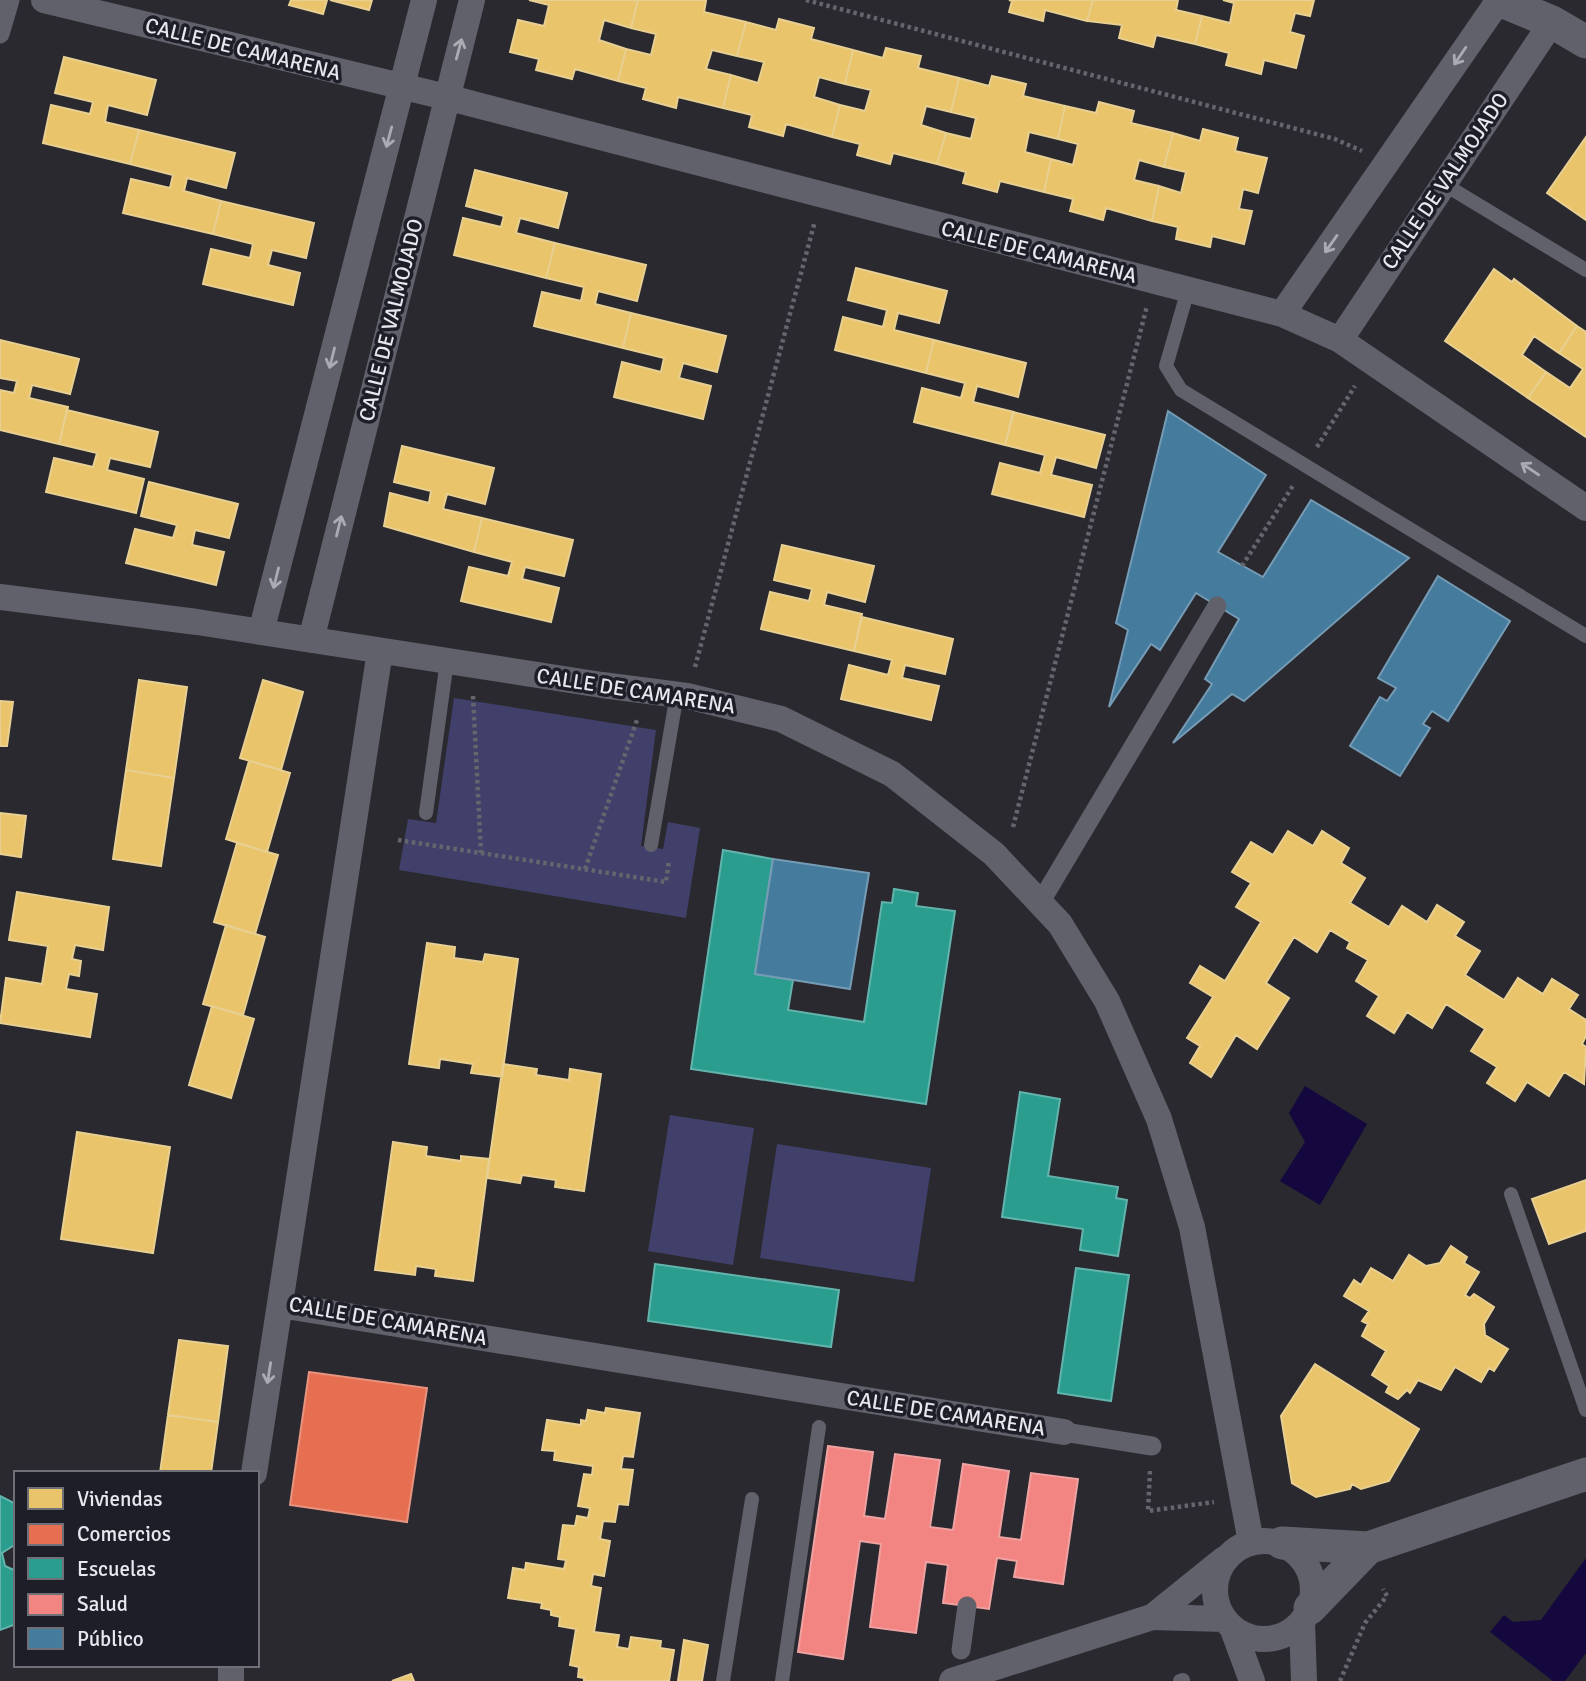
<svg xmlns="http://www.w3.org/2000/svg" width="1586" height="1681" font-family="Signika,sans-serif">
<rect width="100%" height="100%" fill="#29292f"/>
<path fill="#40406a" d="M454 698 656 730 641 846 663 849 668 822 700 828 686 918 399 870 408 819 436 823Z
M670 1115 754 1128 733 1265 648 1251Z
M777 1144 931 1168 914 1282 760 1258Z"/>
<path fill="#14083e" d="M1305 1086 1367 1124 1320 1205 1280 1181 1305 1142 1289 1113Z
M1586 1558V1653L1565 1681H1553L1490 1632 1504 1615 1513 1622 1541 1620Z"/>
<path fill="#e9c46a" stroke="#e8cf92" stroke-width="2" d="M291 0H327L323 14 289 5Z
M330 0H372L369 10Z
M529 0H638L631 28 604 20 599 40 626 49 618 81 575 69 572 79 536 70 539 59 510 52 518 20 544 26 549 5Z
M638 0H703L706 1 704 12 746 22 737 56 712 50 706 69 731 75 723 108 678 97 676 108 643 99 646 88 618 81 626 49 651 55 656 34 631 28Z
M1009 0H1093L1087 21 1045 10 1043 21 1009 12 1012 1Z
M1093 0H1178L1176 10 1202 16 1195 44 1156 35 1153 47 1119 38 1122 25 1087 21Z
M1223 0H1314L1310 16 1295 13 1290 32 1304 36 1296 68 1264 60 1261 74 1226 65 1229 53 1195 44 1202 16 1230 23 1234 3Z
M779 19 814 28 811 39 853 50 845 84 819 77 814 97 840 105 832 137 786 124 783 136 749 127 752 115 723 108 731 75 758 83 764 62 737 56 746 22 776 30Z
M886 48 921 56 918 68 959 78 951 112 926 106 921 125 946 133 937 164 893 153 890 164 857 155 860 144 832 137 840 105 865 111 871 90 845 84 853 50 883 58Z
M64 57 156 80 147 115 108 105 105 122 139 130 130 164 43 143 51 105 90 114 93 102 55 93Z
M992 76 1026 84 1023 96 1065 106 1058 139 1029 132 1025 152 1051 159 1044 192 1000 181 997 192 963 183 966 172 937 164 946 133 971 139 976 118 951 112 959 78 989 86Z
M1099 102 1134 111 1131 123 1173 133 1164 167 1139 160 1134 180 1159 186 1152 221 1106 208 1103 220 1070 211 1073 199 1044 192 1051 159 1073 165 1078 144 1058 139 1065 106 1096 113Z
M1203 129 1238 138 1235 151 1267 158 1258 193 1243 189 1239 209 1252 211 1244 244 1212 236 1210 247 1176 239 1178 227 1152 221 1159 186 1181 193 1186 172 1164 167 1173 133 1200 141Z
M139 130 235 153 226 188 187 178 184 191 221 201 213 234 123 213 131 179 170 188 173 175 130 164Z
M1586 137V220L1547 193Z
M475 170 567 193 558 228 520 218 516 233 555 243 546 278 454 255 463 218 501 227 504 216 466 206Z
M221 201 314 223 306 258 272 250 268 265 300 273 293 305 203 284 211 249 250 258 253 244 213 234Z
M555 243 646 265 637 301 598 291 595 304 631 313 623 348 534 326 542 292 581 301 584 287 546 278Z
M856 268 947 291 939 323 898 313 894 330 934 340 926 373 835 350 843 317 883 327 887 310 848 300Z
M1494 269 1512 282 1514 279 1577 326 1559 353 1534 336 1522 355 1546 372 1528 398 1445 341Z
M631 313 726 336 717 372 683 363 679 378 711 386 703 419 614 397 622 362 661 372 664 358 623 348Z
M1577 326 1586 332V437L1528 398 1546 372 1570 388 1583 369 1559 353Z
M0 340 79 359 70 394 32 385 29 398 68 407 59 444 0 430V390L14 393 17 381 0 378Z
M934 340 1026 363 1018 397 977 386 973 402 1014 412 1005 445 914 422 922 388 961 398 965 383 926 373Z
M67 410 158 432 150 467 110 458 107 470 144 479 136 513 46 492 54 458 93 467 97 453 59 444Z
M1013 412 1105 435 1096 468 1056 457 1051 475 1092 485 1084 517 992 494 1000 463 1040 473 1045 455 1005 445Z
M402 446 494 468 485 504 447 494 443 509 482 518 474 552 384 526 390 493 429 503 431 491 394 482Z
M149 482 238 504 229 538 195 530 192 545 224 552 216 585 126 563 135 529 173 538 177 525 141 516Z
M482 518 573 540 564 576 525 567 522 579 559 588 551 622 461 601 469 567 508 576 512 562 474 552Z
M782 545 874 566 865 602 827 592 824 605 862 614 854 651 761 629 770 592 809 601 812 589 774 580Z
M862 617 953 639 945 674 905 665 902 678 939 686 931 720 841 699 849 665 888 675 892 660 854 651Z
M139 680 187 687 174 778 126 770Z
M263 680 303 692 281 770 240 758Z
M0 701 13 702 7 746H0Z
M249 761 290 773 267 852 226 839Z
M126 770 174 778 161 866 113 859Z
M0 813 26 816 21 857 0 854Z
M1288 831 1313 846 1322 831 1349 848 1341 863 1365 878 1350 903 1389 927 1402 906 1427 922 1437 905 1464 922 1455 936 1480 951 1465 975 1504 1000 1518 978 1543 994 1552 979 1578 995 1569 1009 1586 1020V1036L1582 1044 1586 1047 1584 1084 1564 1072 1549 1096 1527 1082 1515 1101 1487 1083 1497 1067 1471 1051 1485 1029 1446 1004 1432 1028 1407 1012 1394 1033 1367 1016 1379 996 1356 981 1368 960 1347 948 1350 942 1330 930 1317 952 1294 937 1266 983 1289 998 1257 1049 1236 1035 1211 1077 1190 1063 1200 1046 1187 1038 1213 997 1190 983 1200 966 1225 981 1261 922 1236 907 1251 883 1232 872 1251 842 1273 855Z
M237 843 278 855 255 934 214 922Z
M17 892 109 907 103 950 75 945 72 959 81 961 79 976 69 974 66 989 97 994 90 1037 0 1023 6 978 42 984 48 946 9 940Z
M226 925 265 937 243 1015 203 1004Z
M427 943 455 947 454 958 483 962 485 954 518 959 502 1077 471 1073 473 1064 440 1059 439 1068 409 1064Z
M212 1006 254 1019 231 1098 189 1085Z
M503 1064 537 1069 536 1075 569 1080 570 1069 601 1074 584 1191 555 1187 556 1180 522 1175 520 1183 487 1178Z
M77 1132 170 1147 153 1253 61 1239Z
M393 1142 427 1147 426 1156 461 1161V1156L489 1159 473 1281 435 1276 436 1269 416 1266 415 1275 375 1270Z
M1586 1180V1231L1549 1244 1532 1199Z
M1451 1246 1467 1257 1464 1263 1479 1272 1465 1295 1470 1298 1474 1294 1494 1307 1484 1324 1485 1335 1508 1349 1494 1371 1489 1368 1481 1382 1455 1367 1441 1390 1418 1380 1410 1393 1407 1390 1398 1399 1386 1392 1389 1386 1372 1375 1386 1351 1362 1336 1368 1324 1362 1321 1369 1311 1344 1296 1354 1280 1361 1285 1371 1268 1393 1281 1409 1255 1426 1266 1440 1263Z
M179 1340 228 1346 218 1422 168 1415Z
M1315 1364 1419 1429 1389 1481 1361 1489 1352 1484 1350 1489 1316 1497 1292 1483 1281 1416Z
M606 1408 640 1413 633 1457 623 1456 621 1469 633 1470 628 1505 618 1504 615 1522 603 1521 600 1539 610 1541 604 1576 593 1574 591 1586 601 1588 594 1632 619 1635 617 1647 629 1649 631 1637 661 1641 660 1648 674 1650 669 1681H584V1678L578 1677 579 1667 570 1665 576 1629 559 1626 560 1617 551 1615V1610L541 1608 542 1603 508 1598 513 1568 525 1570 526 1563 564 1569 566 1560 558 1559 563 1525 575 1526 577 1516 588 1518 590 1508 578 1506 584 1474 592 1475 593 1466 554 1460 555 1451 542 1450 547 1420 581 1425V1420L586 1421 588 1410 605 1413Z
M168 1415 218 1422 211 1473H160Z
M684 1640 708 1645 702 1681H678Z
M411 1674 414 1681H392Z"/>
<path fill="#e76f51" stroke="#e79380" stroke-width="2" d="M309 1372 427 1388 407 1522 290 1505Z"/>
<path fill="#2a9d8f" stroke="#63b4ac" stroke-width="2" d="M723 850 773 859 755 974 793 980 788 1010 864 1022 882 902 892 903 894 889 918 893 916 906 955 911 926 1104 691 1069Z
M1020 1092 1060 1099 1048 1176 1118 1187 1116 1198 1127 1200 1118 1256 1080 1250 1083 1229 1002 1217Z
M655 1264 839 1290 831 1347 648 1321Z
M1076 1268 1129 1275 1111 1401 1058 1393Z
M0 1496 16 1504V1544L2 1553 5 1566 16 1571V1624L0 1630Z"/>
<path fill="#f28482" stroke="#efa2a2" stroke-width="2" d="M828 1446 873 1452 864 1516 885 1519 895 1454 940 1460 930 1527 953 1530 963 1464 1009 1471 999 1537 1021 1540 1031 1473 1078 1479 1063 1584 1014 1577 1017 1561 997 1558 989 1609 943 1603 948 1565 926 1562 916 1633 870 1627 881 1544 860 1541 843 1659 798 1652Z"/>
<path fill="#457b9d" stroke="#769cb5" stroke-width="2" d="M1168 411 1266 475 1218 552 1263 577 1311 500 1409 558 1244 701 1232 694 1173 743 1212 684 1205 679 1239 619 1196 593 1160 650 1151 644 1109 707 1128 630 1116 623Z
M1438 576 1510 621 1448 721 1432 711 1423 724 1430 728 1400 776 1350 746 1380 697 1387 701 1396 688 1378 678Z
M773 859 869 873 850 989 755 974Z"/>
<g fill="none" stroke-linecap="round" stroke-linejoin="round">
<path stroke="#65656e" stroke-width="4.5" stroke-dasharray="3.5 3.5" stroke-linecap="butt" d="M806 0 1335 139 1362 151
M1317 447 1355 386
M1242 566 1294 484
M695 667 815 221
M473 696 481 853
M1013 827 1147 306
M398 840 666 882 669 860
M585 869 637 720
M1150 1471 1148 1511 1214 1502
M1340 1681 1365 1623 1387 1596 1383 1589"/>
<path stroke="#61616c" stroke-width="14" d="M1442 183 1586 270
M1188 290 1166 366 1181 390 1586 636
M426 813 447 661
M651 845 677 694
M1511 1194 1586 1410
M723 1681 752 1499
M782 1681 819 1427
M1180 1681 1183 1680"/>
<path stroke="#61616c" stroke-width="19" d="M0 34 10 0
M1040 903 1217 606
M1064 1432 1152 1446
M961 1650 967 1606"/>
<path stroke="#61616c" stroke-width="26" d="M44 0 446 97 1282 314 1340 340 1586 508
M1282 314 1499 0
M1340 340 1552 22
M0 597 197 622 602 685 687 696 781 719 892 774 994 854 1060 924 1107 1001 1159 1119 1192 1227 1251 1542
M261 632 424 0
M311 640 472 0
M280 1305 1064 1432
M254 1473 380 651
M1215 1590a49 49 0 1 1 98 0a49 49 0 1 1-98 0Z
M1152 1617 1224 1559
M1302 1622 1304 1681
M1232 1627 1252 1681
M231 1681V1665
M952 1681 1152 1617 1224 1619"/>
<path stroke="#61616c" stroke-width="33" d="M1499 0 1552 22 1586 42
M1282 1543 1368 1548 1586 1474
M1310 1608 1368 1548"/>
</g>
<defs><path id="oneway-shaft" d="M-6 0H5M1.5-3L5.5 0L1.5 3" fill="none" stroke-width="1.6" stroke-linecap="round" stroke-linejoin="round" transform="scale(1.75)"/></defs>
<g stroke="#ababb4">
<use href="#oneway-shaft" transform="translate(459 49) rotate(-75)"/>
<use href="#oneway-shaft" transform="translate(1460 56) rotate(124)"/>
<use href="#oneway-shaft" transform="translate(389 137) rotate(105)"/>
<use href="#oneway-shaft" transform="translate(1331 244) rotate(125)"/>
<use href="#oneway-shaft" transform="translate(332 358) rotate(104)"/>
<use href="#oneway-shaft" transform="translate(1530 469) rotate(-146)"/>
<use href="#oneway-shaft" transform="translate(339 526) rotate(-76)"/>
<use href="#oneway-shaft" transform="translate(276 578) rotate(104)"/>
<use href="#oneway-shaft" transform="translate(269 1373) rotate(99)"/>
</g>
<g text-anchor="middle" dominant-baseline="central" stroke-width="7" stroke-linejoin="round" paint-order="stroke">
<g font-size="21" fill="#e7e8ee" stroke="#1d1e27">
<text transform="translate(243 49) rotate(14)">CALLE DE CAMARENA</text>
<text transform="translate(1445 181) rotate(-56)">CALLE DE VALMOJADO</text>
<text transform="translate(1039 252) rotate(14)">CALLE DE CAMARENA</text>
<text transform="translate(391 320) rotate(-76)">CALLE DE VALMOJADO</text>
<text transform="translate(636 691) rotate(9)">CALLE DE CAMARENA</text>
<text transform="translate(388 1321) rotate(10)">CALLE DE CAMARENA</text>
<text transform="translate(946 1413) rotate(9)">CALLE DE CAMARENA</text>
</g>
</g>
<rect x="14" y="1471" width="245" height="196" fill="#1d1e27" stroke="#6e6f77" stroke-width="2"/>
<rect x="28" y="1488" width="35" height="21" fill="#e9c46a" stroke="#6e6f77" stroke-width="2"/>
<text x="77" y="1506" font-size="21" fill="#e7e8ee">Viviendas</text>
<rect x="28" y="1524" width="35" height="21" fill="#e76f51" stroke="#6e6f77" stroke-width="2"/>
<text x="77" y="1541" font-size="21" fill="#e7e8ee">Comercios</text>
<rect x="28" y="1558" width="35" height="21" fill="#2a9d8f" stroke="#6e6f77" stroke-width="2"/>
<text x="77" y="1576" font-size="21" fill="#e7e8ee">Escuelas</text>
<rect x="28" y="1594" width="35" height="21" fill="#f28482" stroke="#6e6f77" stroke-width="2"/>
<text x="77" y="1611" font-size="21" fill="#e7e8ee">Salud</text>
<rect x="28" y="1628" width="35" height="21" fill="#457b9d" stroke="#6e6f77" stroke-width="2"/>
<text x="77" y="1646" font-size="21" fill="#e7e8ee">Público</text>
</svg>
